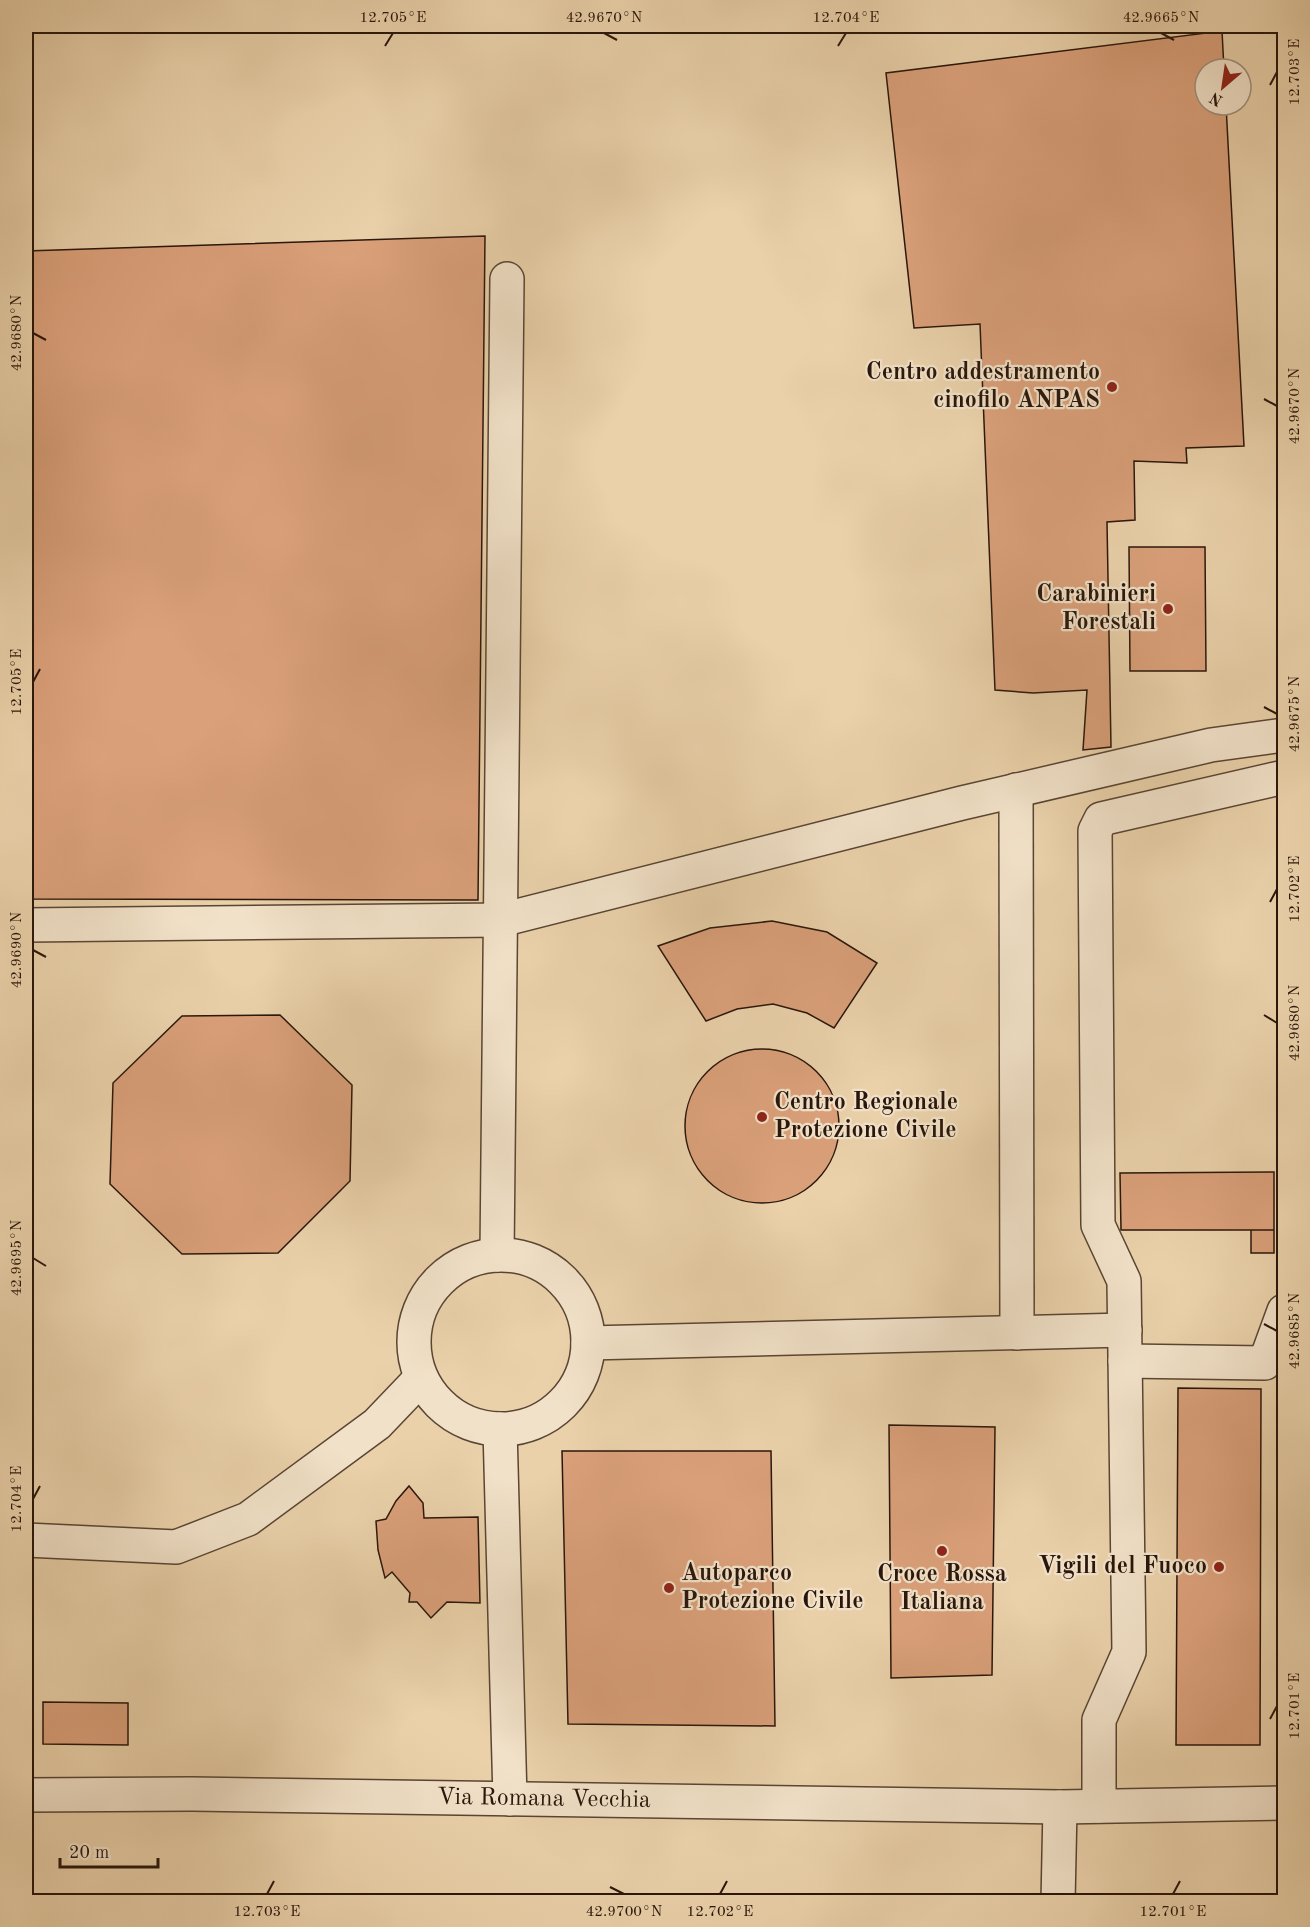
<svg xmlns="http://www.w3.org/2000/svg" width="1310" height="1927" font-family="'Old Standard TT',serif">
<rect width="100%" height="100%" fill="#ead1aa"/>
<filter id="stains"><feTurbulence type="fractalNoise" baseFrequency=".00333" numOctaves="4"/><feColorMatrix values="0 0 0 0 .2 0 0 0 0 .09 0 0 0 0 .02 0 0 0 .5 -.17"/></filter>
<radialGradient id="worn" r=".72"><stop offset=".6" stop-color="#630" stop-opacity="0"/><stop offset="1" stop-color="#630" stop-opacity=".3"/></radialGradient>
<path fill="#daa07a" stroke="#29160b" stroke-width="1.5" d="M1222 31 1224 69H1205V105H1226L1244 446 1186 448 1187 463 1134 461 1135 520 1107 522 1111 747 1083 750 1087 690 1033 693 995 690 980 324 914 328 886 73Z
M485 236 478 900 26 899V251Z
M1129 547H1205L1206 671H1130Z
M772 921 827 932 877 963 834 1028 807 1013 773 1004 737 1009 706 1021 658 946 710 928Z
M280 1015 352 1085 350 1181 278 1253 182 1254 110 1184 113 1083 182 1016Z
M685 1126a77 77 0 1 1 154 0a77 77 0 1 1-154 0Z
M1274 1172V1230H1121L1120 1173Z
M1251 1230H1274V1253H1251Z
M1178 1388 1261 1389 1260 1745H1176Z
M889 1425 995 1427 992 1675 891 1678Z
M562 1451H771L775 1726 568 1724Z
M409 1486 423 1503 424 1518 478 1517 480 1603 447 1602 431 1618 417 1602H409L410 1593 392 1572 385 1578 378 1550 376 1521 386 1519 396 1501Z
M31 1663 33 1738 26 1739V1664Z
M43 1702 128 1703V1745L43 1744Z"/>
<g fill="none" stroke-linecap="round" stroke-linejoin="round">
<defs>
<g id="minor">
<path d="M1016 790 1017 1333"/>
<path d="M26 925 501 920 962 803 1211 745 1284 735"/>
<path d="M497 1255 507 279"/>
<circle cx="501" cy="1342" r="87"/>
<path d="M588 1343 1125 1330"/>
<path d="M1125 1361 1265 1363 1284 1311"/>
<path d="M500 1429 510 1799"/>
<path d="M26 1540 176 1547 248 1519 377 1424 421 1378"/>
<path id="s1" d="M26 1795 192 1794 1060 1807 1284 1803"/>
<path d="M1099 1806V1720L1129 1652 1124 1281 1098 1225 1095 831 1101 819 1284 777"/>
<path d="M1058 1902 1060 1807"/>
</g>
</defs>
<use href="#minor" stroke="#594533" stroke-width="36"/>
<use href="#minor" stroke="#f1e1c8" stroke-width="33"/>
</g>
<path fill="none" stroke="#29160b" stroke-width="2" d="M604 33 617 40M1161 33 1174 40M385 46 393 33M838 46 846 33M1270 85 1277 72M33 333 46 340M1264 399 1277 406M33 682 40 669M1264 707 1277 714M1270 902 1277 889M33 950 46 957M1264 1015 1277 1023M33 1258 46 1266M1264 1324 1277 1331M33 1499 40 1486M1270 1719 1277 1706M610 1887 624 1894M267 1894 274 1881M720 1894 727 1881M1173 1894 1180 1881"/>
<g fill="#8f2418" stroke="#f1e1c8" stroke-width="2">
<circle cx="1112" cy="387" r="6"/>
<circle cx="1168" cy="609" r="6"/>
<circle cx="762" cy="1117" r="6"/>
<circle cx="942" cy="1551" r="6"/>
<circle cx="1219" cy="1567" r="6"/>
<circle cx="669" cy="1588" r="6"/>
</g>
<g text-anchor="middle" dominant-baseline="central" stroke-width="4.5" stroke-linejoin="round" paint-order="stroke">
<g font-size="24" font-weight="bold" fill="#29160b" stroke="#f1e1c8" text-anchor="end">
<text x="1100" y="373">Centro addestramento<tspan x="1100" dy="28">cinofilo ANPAS</tspan></text>
<text x="1156" y="595">Carabinieri<tspan x="1156" dy="28">Forestali</tspan></text>
<text x="774" y="1103" text-anchor="start">Centro Regionale<tspan x="774" dy="28">Protezione Civile</tspan></text>
<text x="1207" y="1567">Vigili del Fuoco</text>
<text x="681" y="1574" text-anchor="start">Autoparco<tspan x="681" dy="28">Protezione Civile</tspan></text>
<text x="942" y="1575" text-anchor="middle">Croce Rossa<tspan x="942" dy="28">Italiana</tspan></text>
</g>
<g font-size="24" fill="#29160b" stroke="#f1e1c8">
<text stroke="none"><textPath href="#s1" startOffset="518">Via Romana Vecchia</textPath></text>
</g>
</g>
<rect width="1310" height="1927" fill="none" stroke="#ead1aa" stroke-width="66"/>
<g transform="translate(1223 87) rotate(209)"><circle r="28" fill="#f1e1c8" stroke="#a1907c" stroke-width="1.5"/>
<path d="M0-4.5L10 22L0 15L-10 22Z" fill="#8f2418"/>
<text y="-9" font-size="16" font-weight="bold" text-anchor="middle" fill="#29160b">N</text>
</g>
<path d="M60 1858v9h98v-9" fill="none" stroke="#29160b" stroke-width="3"/>
<text x="69" y="1858" font-size="18" fill="#29160b" stroke="#f1e1c8" stroke-width="4.5" paint-order="stroke">20 m</text>
<rect x="33" y="33" width="1244" height="1861" fill="none" stroke="#29160b" stroke-width="2"/>
<g font-size="15" text-anchor="middle" fill="#29160b">
<text x="393" y="22">12.705°E</text>
<text x="604" y="22">42.9670°N</text>
<text x="846" y="22">12.704°E</text>
<text x="1161" y="22">42.9665°N</text>
<text transform="translate(1294 72) rotate(-90)" y="5">12.703°E</text>
<text transform="translate(16 333) rotate(-90)" y="5">42.9680°N</text>
<text transform="translate(1294 406) rotate(-90)" y="5">42.9670°N</text>
<text transform="translate(16 682) rotate(-90)" y="5">12.705°E</text>
<text transform="translate(1294 714) rotate(-90)" y="5">42.9675°N</text>
<text transform="translate(1294 889) rotate(-90)" y="5">12.702°E</text>
<text transform="translate(16 950) rotate(-90)" y="5">42.9690°N</text>
<text transform="translate(1294 1023) rotate(-90)" y="5">42.9680°N</text>
<text transform="translate(16 1258) rotate(-90)" y="5">42.9695°N</text>
<text transform="translate(1294 1331) rotate(-90)" y="5">42.9685°N</text>
<text transform="translate(16 1499) rotate(-90)" y="5">12.704°E</text>
<text transform="translate(1294 1706) rotate(-90)" y="5">12.701°E</text>
<text x="267" y="1916">12.703°E</text>
<text x="624" y="1916">42.9700°N</text>
<text x="720" y="1916">12.702°E</text>
<text x="1173" y="1916">12.701°E</text>
</g>
<rect width="100%" height="100%" filter="url(#stains)"/>
<rect width="100%" height="100%" fill="url(#worn)"/>
</svg>
